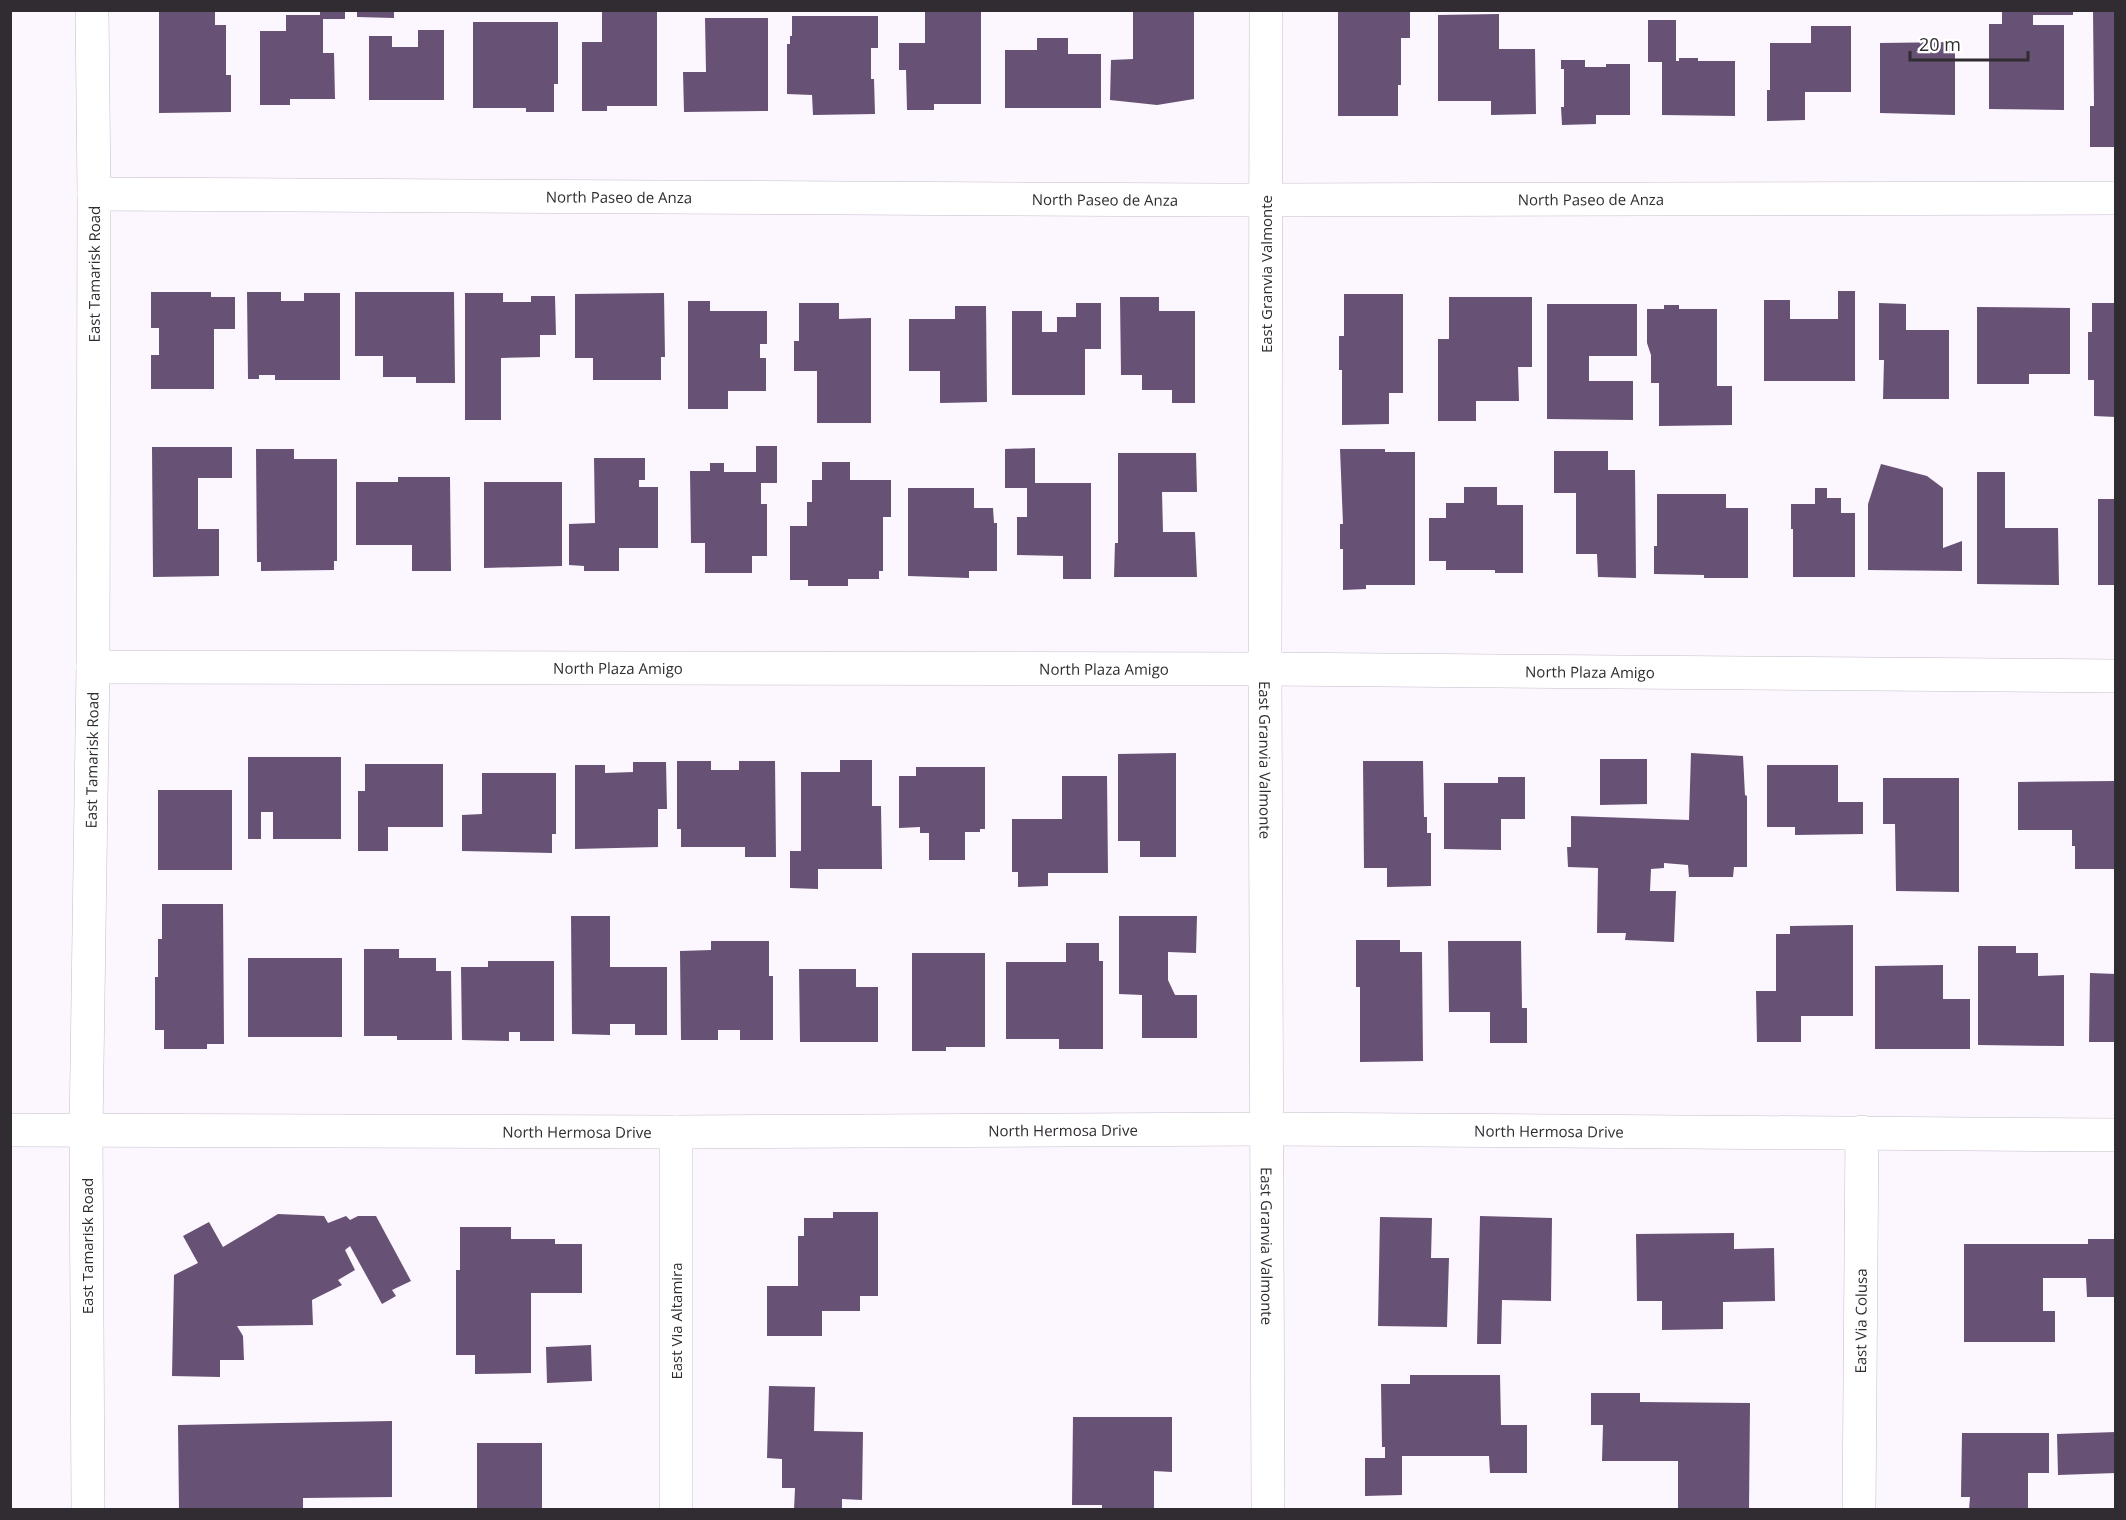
<svg xmlns="http://www.w3.org/2000/svg" width="2126" height="1520" font-family="'Open Sans',sans-serif">
<rect width="100%" height="100%" fill="#fcf6ff"/>
<path fill="#675174" d="M159 10H215V25H226V75H231V112L159 113Z
M320 10H345V19H323V53H334L335 99H290V105H260V31H286V15H320Z
M357 10H394V18L357 17Z
M602 10H657V106H607V111H582V42H602Z
M925 10H981V104H934V110H907L906 70H899V43H925Z
M1133 10H1194V99L1157 105 1110 100 1111 60 1133 59Z
M1338 10H1410V38H1401V85H1398V116H1338Z
M2002 10H2073V15H2033V25H2064V110L1989 109V24H2002Z
M2093 10H2116V147H2090V106H2094Z
M1499 14V49H1535L1536 114 1491 115V101H1438V15Z
M792 16H878V48H871V79H874L875 114 813 115 812 95 787 94V44H790V36H792Z
M705 18H768V111L684 112 683 72H706Z
M1648 20H1676V61H1679V58H1698V61H1735V116L1662 115V62H1648Z
M473 22H558V84H554V112H526V108H473Z
M1811 26H1851V92H1805V120L1767 121V90H1770V43H1811Z
M418 30H444V100H369V36H392V47H418Z
M1037 38H1068V54H1101V108H1005V50H1037Z
M1955 42V115L1880 113V43Z
M1561 60H1585V67H1606V64H1630V115H1596V124L1562 125 1561 107H1564V69H1561Z
M1838 291H1855V381H1764V300H1790V319H1838Z
M151 292H211V297H235V329H214V389H151V355H159V328H151Z
M247 292H281V301H304V293H340V380H275V375H259V379H248Z
M355 292H454L455 383H416V377H383V356H355Z
M465 293H503V302H531V296H555L556 335H540V357L501 358V420H465Z
M664 293 665 357H661V380H593V358H575V294Z
M1344 294H1403V393H1389V424L1342 425V370H1339V336H1344Z
M1120 297H1159V311H1195V403H1172V390H1142V375H1121Z
M1449 297H1532V367H1518L1519 401H1476V421H1438V339H1449Z
M688 301H710V311H767V344H760V358H766V391H728V409H688Z
M799 303H839V319L871 318V423H817V371H794V341H799Z
M1076 303H1101V349H1085V395H1012V311H1042V332H1057V317H1076Z
M1879 303 1906 304V330H1949V399H1883L1884 360H1879Z
M2092 303H2116V417L2094 416V380H2088V332H2092Z
M1547 304H1637V356H1589V381H1633V420L1547 419Z
M1664 305H1679V309H1717V386H1732V425L1659 426V383H1651V355L1647 343V309H1664Z
M955 306H986L987 402 940 403V371H909V319H955Z
M1977 307 2070 308V374H2029V384H1977Z
M756 446H777V483H761V504H767V556H752V573H705V543H691L690 471H710V463H724V472H756Z
M152 447H232V478H198V529H219V576L153 577Z
M1035 448V483H1091V579H1063V556L1017 555V517H1027V488H1005V449Z
M256 449H294V459H337V561H334V570L261 571V562H257Z
M1340 449H1385V452H1415V585H1366V589L1343 590V549H1340V524H1343Z
M1554 451H1608V470H1635L1636 578 1598 577 1597 554H1576V493H1554Z
M1118 453H1196L1197 492H1162L1163 532H1195L1197 577H1114L1115 543H1118Z
M594 458H645V480H639V487H658V548H619V571H584V566L569 565V524L595 523Z
M822 462H850V480H891V517H883V571H879V579H848V586H808V580H790V526H807V502H812V480H822Z
M1881 464 1927 476 1943 488V548L1962 541V571L1868 570V504Z
M1977 472H2005V528H2058L2059 585 1977 584Z
M398 477H450L451 571H412V545H356V482H398Z
M484 482H562V566L484 568Z
M1464 487H1497V505H1523V573H1495V570H1446V561H1429V518H1446V503H1464Z
M908 488H974V508H993L994 523H997V571H969V578L908 576Z
M1815 488H1827V498H1841V513H1855V577H1793V529H1791V504H1815Z
M1657 494H1726V508H1748V578H1704V575L1654 574V546H1657Z
M2098 499H2116V585H2098Z
M1176 753V857H1140V841H1118V754Z
M1691 753 1743 756 1745 795 1747 796V867H1734L1733 877H1689L1688 865 1664 863V868L1651 869 1650 891H1676L1674 942 1625 940 1626 933H1597L1598 868 1568 867 1567 847H1571V816L1689 820Z
M248 757H341V839H273V812H261V839H248Z
M1600 759H1647V804L1600 805Z
M840 760H872V806H881L882 869H818V889L790 888V851H801V772H840Z
M677 761H711V770H739V761H775L776 857H745V847H681V829H677Z
M1363 761H1423L1424 817H1427V833H1431V886L1387 887V868H1364Z
M633 762H666L667 809H658V847L575 849V765H605V773L633 772Z
M365 764H443V827H388V851H358V791H365Z
M1767 765H1838V802H1863V834L1795 835V827H1767Z
M916 767H985V829H980V832H965V860H929V833H920V827L899 828V776H916Z
M482 773H556V834H552V853L462 851V815L482 814Z
M1062 776H1107L1108 873H1048V886L1018 887V872H1012V819H1062Z
M1498 777H1525V819H1501V850L1444 849V783H1498Z
M1883 778H1959V892L1896 891 1895 824H1883Z
M2116 781V869H2075V846H2072V830H2018V782Z
M158 790H232V870H158Z
M162 904H223L224 1044H207V1049H164V1030H155V977H158V939H162Z
M571 916H610V967H667V1035H635V1024H610V1035L572 1034Z
M1119 916H1197L1196 953 1168 952V980L1175 995H1197V1038H1142V995L1119 994Z
M1853 925V1016H1801V1042H1757L1756 991H1776V934H1790V926Z
M1356 940H1400V952H1422L1423 1061 1360 1062V987H1356Z
M711 941H769V976H773V1040H740V1030H718V1040H681L680 951 711 950Z
M1448 941H1521L1522 1008H1527V1043H1490V1012H1449Z
M1066 943H1099V961H1103V1049H1059V1039H1006V962H1066Z
M1978 946H2016V953H2038V976L2064 975V1046L1978 1045Z
M364 949H399V958H436V971H451L452 1040H397V1036H364Z
M912 953H985V1047H946V1051H912Z
M248 958H342V1037H248Z
M488 961H554V1041H520V1032H509V1041L462 1040 461 967H488Z
M1943 965V999H1970V1049H1875V966Z
M799 969H856V987H878V1042H800Z
M2090 973 2116 974V1042H2089Z
M833 1212H878V1296H860V1311H822V1336H767V1286H798V1236H804V1218H833Z
M278 1214 324 1216 328 1223 346 1216 350 1220 358 1216H376L411 1281 392 1290 396 1296 382 1304 350 1246 345 1250 355 1270 338 1280 342 1285 312 1300 313 1325 237 1326 243 1336 244 1360H220V1377L172 1376 174 1275 198 1263 183 1236 209 1222 223 1247Z
M1480 1216 1552 1218 1551 1301 1502 1300 1501 1344H1477Z
M1380 1217 1432 1218 1431 1258H1449L1447 1327 1378 1326Z
M460 1227H511V1239H555V1244H582V1293H531V1373L475 1374V1355H456V1270H460Z
M1734 1233V1249L1774 1248 1775 1301 1723 1302V1329L1662 1330V1301H1637L1636 1234Z
M2088 1239H2116V1297H2087L2086 1278H2043V1311H2055V1342H1964V1244H2088Z
M591 1345 592 1381 547 1383 546 1347Z
M1410 1375H1500L1501 1425H1527V1473H1490L1489 1456H1402V1495L1365 1496V1458H1385V1447H1382L1381 1384H1410Z
M769 1386 815 1387 814 1431 863 1432 862 1500 842 1499V1510H794L795 1488H782V1459L767 1458Z
M1591 1393H1640V1402L1750 1403 1749 1510H1678V1461H1602L1603 1425H1591Z
M1073 1417H1172V1472L1154 1471V1510H1102V1505H1072Z
M392 1421V1497L303 1498V1510L179 1509 178 1425Z
M2116 1432V1473L2058 1475 2057 1434Z
M1962 1433H2049V1473H2028V1510H1969L1970 1497H1961Z
M477 1443H542V1510H477Z"/>
<g fill="none" stroke-linecap="round" stroke-linejoin="round">
<defs>
<g id="minor">
<path id="s1" d="M1266 10 1265 669 1268 1510"/>
<path id="s2" d="M94 194 1219 200 2116 198"/>
<path id="s3" d="M93 667 1265 669 2116 676"/>
<path id="s4" d="M10 1130 676 1132 1267 1129 2116 1135"/>
<path id="s5" d="M88 1510 86 1131 93 667 94 194 92 10"/>
<path d="M676 1510V1132"/>
<path id="s6" d="M1859 1510 1862 1132"/>
</g>
</defs>
<use href="#minor" stroke="#c6bcca" stroke-width="34"/>
<use href="#minor" stroke="#fff" stroke-width="33"/>
</g>
<g text-anchor="middle" dominant-baseline="central" stroke-width="6" stroke-linejoin="round" paint-order="stroke">
<g font-size="15" fill="#302c31" stroke="#fff">
<text stroke="none"><textPath href="#s2" startOffset="525">North Paseo de Anza</textPath></text>
<text stroke="none"><textPath href="#s2" startOffset="1497">North Paseo de Anza</textPath></text>
<text stroke="none"><textPath href="#s2" startOffset="1011">North Paseo de Anza</textPath></text>
<text stroke="none"><textPath href="#s5" startOffset="1236">East Tamarisk Road</textPath></text>
<text transform="translate(1266 274) rotate(-90)">East Granvia Valmonte</text>
<text stroke="none"><textPath href="#s3" startOffset="525">North Plaza Amigo</textPath></text>
<text stroke="none"><textPath href="#s3" startOffset="1011">North Plaza Amigo</textPath></text>
<text stroke="none"><textPath href="#s3" startOffset="1497">North Plaza Amigo</textPath></text>
<text stroke="none"><textPath href="#s5" startOffset="750">East Tamarisk Road</textPath></text>
<text stroke="none"><textPath href="#s1" startOffset="750">East Granvia Valmonte</textPath></text>
<text stroke="none"><textPath href="#s4" startOffset="1053">North Hermosa Drive</textPath></text>
<text stroke="none"><textPath href="#s4" startOffset="1539">North Hermosa Drive</textPath></text>
<text stroke="none"><textPath href="#s4" startOffset="567">North Hermosa Drive</textPath></text>
<text transform="translate(87 1246) rotate(-90)">East Tamarisk Road</text>
<text stroke="none"><textPath href="#s1" startOffset="1236">East Granvia Valmonte</textPath></text>
<text transform="translate(676 1321) rotate(-90)">East Via Altamira</text>
<text stroke="none"><textPath href="#s6" startOffset="189">East Via Colusa</textPath></text>
</g>
</g>
<rect width="2126" height="1520" fill="none" stroke="#302c31" stroke-width="24"/>
<path d="M1910 51v9h118v-9" fill="none" stroke="#302c31" stroke-width="3"/>
<text x="1919" y="51" font-size="18" fill="#302c31" stroke="#ffffff" stroke-width="4.5" paint-order="stroke">20 m</text>
</svg>
